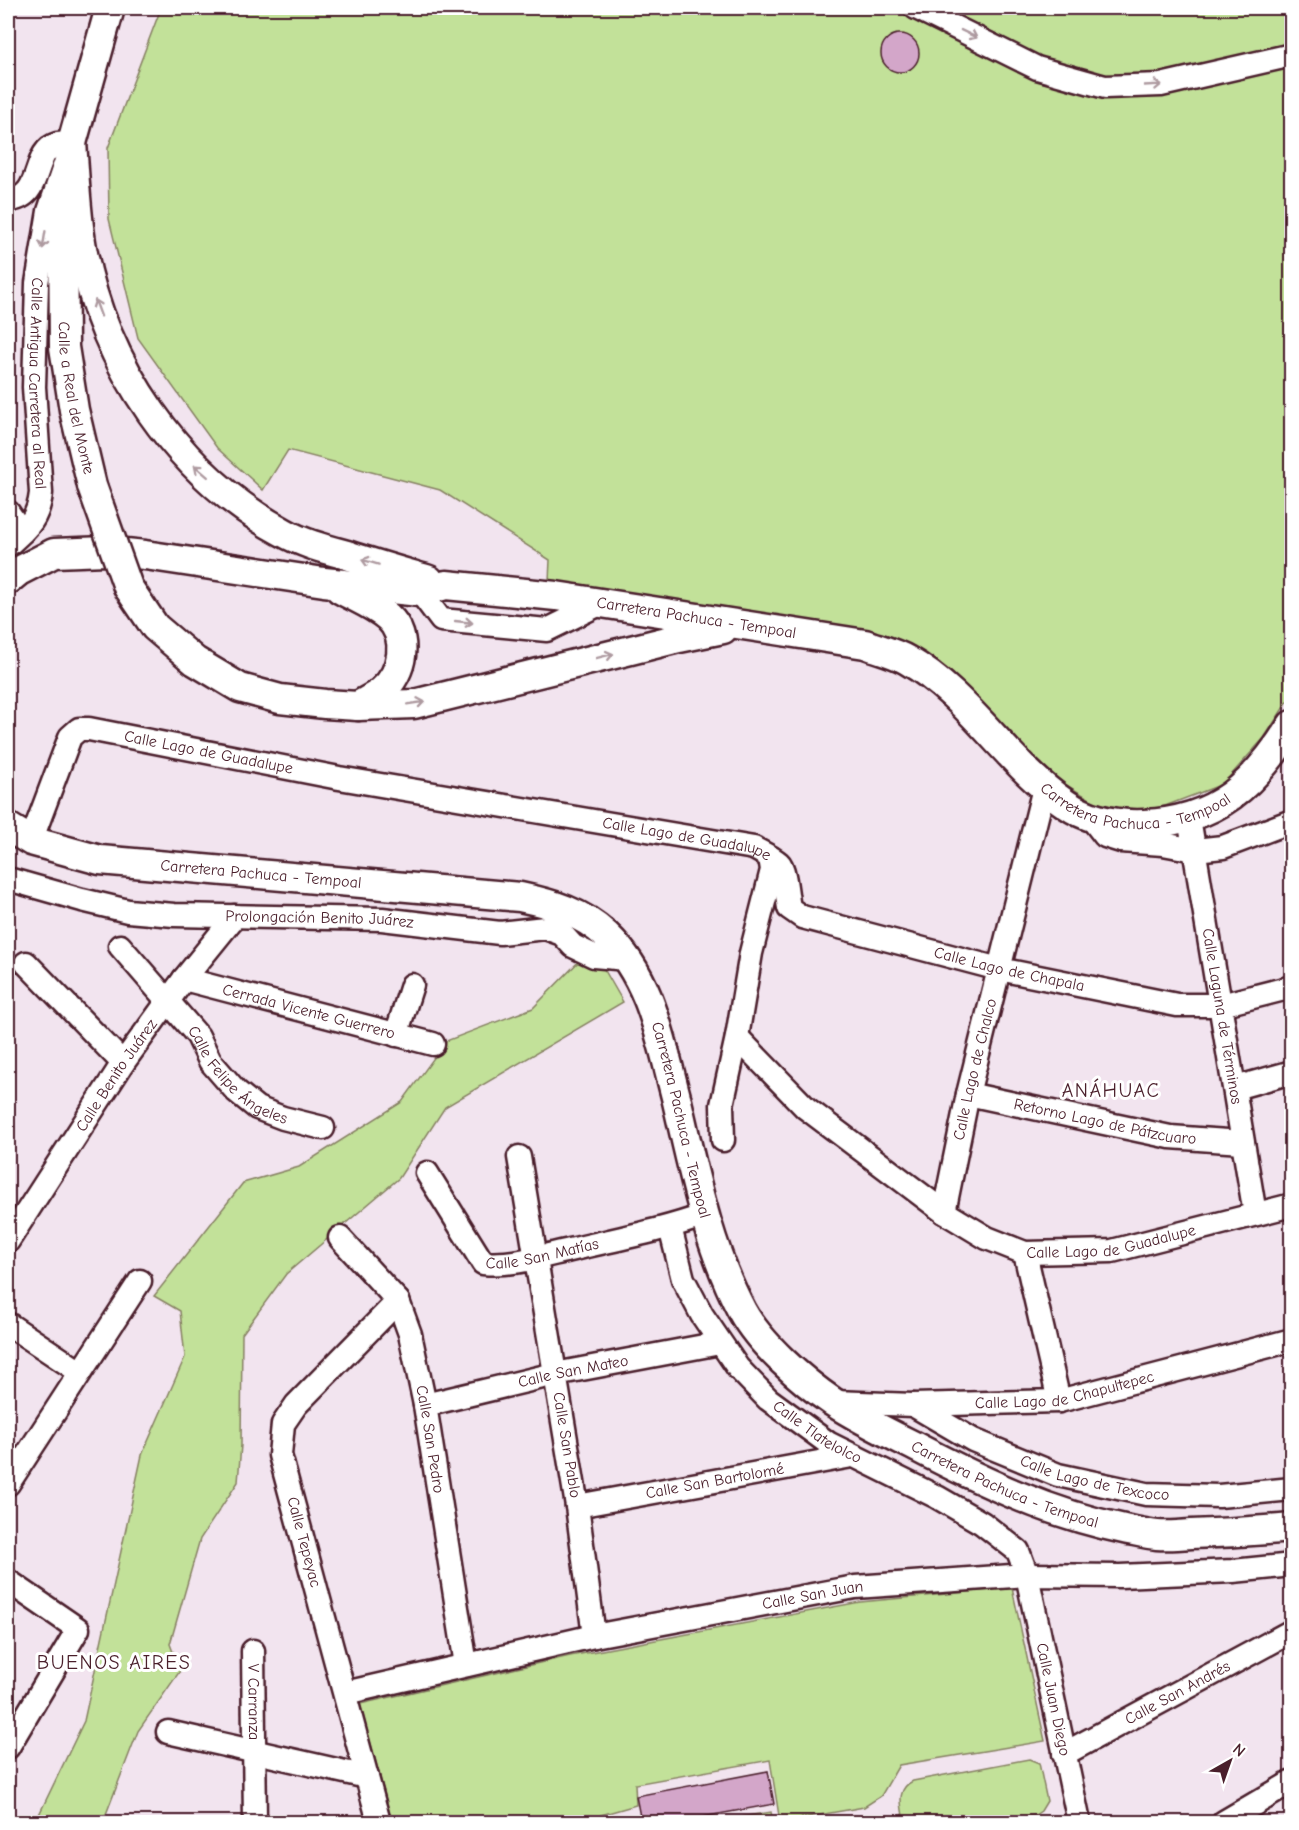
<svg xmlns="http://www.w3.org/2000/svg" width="1299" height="1830" font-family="'Comic Neue',sans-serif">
<rect width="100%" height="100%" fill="#f2e4ef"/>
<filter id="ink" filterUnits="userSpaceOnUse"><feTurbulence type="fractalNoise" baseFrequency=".0167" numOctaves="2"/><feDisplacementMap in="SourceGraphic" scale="12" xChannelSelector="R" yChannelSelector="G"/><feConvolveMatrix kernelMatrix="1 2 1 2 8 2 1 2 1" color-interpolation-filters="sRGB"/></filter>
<g filter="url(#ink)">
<path fill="#c2e199" stroke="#868062" stroke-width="1.5" d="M161 8H1291V696L1264 738 1223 784 1157 809H1107L1051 776 947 677 549 581 550 560 440 490 288 450 263 490 217 448 138 338 109 219 108 148Z
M592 948 623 1002 445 1107 399 1178 286 1274 242 1334 241 1445 238 1482 200 1539 170 1644 180 1671 138 1731 103 1822H40L36 1821 84 1721 142 1455 185 1357 180 1311 154 1296 243 1183 299 1167 402 1102 446 1041 533 1008Z
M1012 1588 1045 1741 899 1765 881 1796 864 1807 780 1822 770 1760 635 1784 636 1805 601 1815 592 1822H392L360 1704 570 1656 860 1602Z
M1029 1759 1039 1763 1047 1801 1041 1811 1035 1815 994 1822H904C902 1807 895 1789 913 1781Z
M771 1812 773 1822H717V1821Z"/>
<path fill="#d3a6c9" stroke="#4a1f2b" stroke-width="1.5" d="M881 53a19 19 0 1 1 38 0a19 19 0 1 1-38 0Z
M768 1771 774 1804 675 1822H641L636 1796Z"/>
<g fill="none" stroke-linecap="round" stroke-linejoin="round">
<defs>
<g id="minor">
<path d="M916 8 1037 68 1105 87 1161 85 1292 55"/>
<path id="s1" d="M8 200C44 199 31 151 57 144 62 143 68 144 72 143L49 211 37 283 34 387 41 493C38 520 27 528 8 545"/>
<path d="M8 512 22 532"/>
<path d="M420 592 441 620 547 630 602 603"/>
<path d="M1091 818 1105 836 1121 841 1163 844 1195 850 1223 847 1292 821"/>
<path id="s2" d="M1189 818 1255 1214"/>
<path id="s3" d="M31 841 70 737 79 729H89L339 778 754 848C762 853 772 857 779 863 785 868 787 898 789 908L802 917 999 969 1177 1005H1221L1292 987"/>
<path id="s4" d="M8 879 82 900 128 911 174 915 382 919 500 933 545 928 562 934 573 946 594 956 627 959"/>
<path id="s5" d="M120 946 198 1036 210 1061 236 1091 257 1108 283 1118 323 1128"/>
<path d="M26 963 123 1063"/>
<path id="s6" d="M184 979 433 1044"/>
<path d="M396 1035 412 985"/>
<path id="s7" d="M737 1037 806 1108 944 1212 987 1238 1025 1253 1112 1251 1292 1205"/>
<path d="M1235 1088 1292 1072"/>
<path id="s8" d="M968 1094 1170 1137 1242 1142"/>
<path d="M723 1140 722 1105 737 1037 751 953 772 870 770 857"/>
<path id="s9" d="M519 1157 577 1506 594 1636"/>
<path id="s10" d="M427 1173 483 1263C511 1266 543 1256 570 1250 616 1239 661 1231 705 1215"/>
<path id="s11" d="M944 1212 968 1094 1044 788"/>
<path id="s12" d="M670 1227 683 1279 702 1315 738 1368 768 1399 828 1443 937 1497 982 1523 1018 1551 1027 1575 1079 1822"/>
<path id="s13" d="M340 1238 398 1301 410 1334 425 1405 466 1665"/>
<path id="s14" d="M8 1241 123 1063 184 979 235 916"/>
<path d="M1025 1253 1059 1401"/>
<path d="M8 1324 80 1372"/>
<path id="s15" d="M834 1402 913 1405 1059 1401 1292 1340"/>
<path id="s16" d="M425 1405 555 1374 720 1343"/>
<path id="s17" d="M913 1405 973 1440 1058 1475 1146 1494 1219 1496 1292 1489"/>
<path d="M8 1484 140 1281"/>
<path id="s18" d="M577 1506 852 1456"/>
<path d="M8 1581 78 1629 8 1747"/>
<path id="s19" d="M253 1651 255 1822"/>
<path id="s20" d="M345 1693 594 1636 855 1587 1027 1575 1120 1576 1233 1571 1292 1565"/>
<path d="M168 1732 367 1777"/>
<path id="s21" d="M1064 1754 1292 1631"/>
<path d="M379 1822 280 1455 283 1424 296 1405 398 1301"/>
<path d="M1224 1822 1292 1782"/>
</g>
<g id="major">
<path d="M72 143C75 178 76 214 82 248 103 364 178 475 283 532 302 543 325 549 347 555 374 564 402 572 429 580"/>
<path d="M70 162 72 143 110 8"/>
<path id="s22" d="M63 217 64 347 74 410 92 486"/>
<path id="s23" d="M8 580 19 571 54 553 106 551 145 555 324 582 420 592 446 585 556 596 865 644C879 649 895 653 907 660 970 696 1007 764 1066 804 1089 820 1117 825 1144 824 1217 821 1255 784 1292 725"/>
<path d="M128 587 155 627 195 661 240 688 280 699 325 704 358 706 414 704 679 638 723 629"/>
<path d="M340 589C356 598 374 605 388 617 410 637 403 673 382 691 375 697 366 701 358 706"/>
<path id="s24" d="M8 827 31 841 100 860 520 897C553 904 581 912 606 935 651 977 661 1040 676 1097 693 1169 707 1245 742 1311 760 1344 802 1381 833 1402 859 1419 888 1433 916 1447 983 1482 1050 1514 1124 1529 1135 1531 1146 1534 1157 1535 1168 1536 1180 1535 1191 1534 1225 1533 1258 1531 1292 1528"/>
</g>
</defs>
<use href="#minor" stroke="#4a1f2b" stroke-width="27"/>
<use href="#major" stroke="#4a1f2b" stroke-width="33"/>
<use href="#minor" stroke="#fff" stroke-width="22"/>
<use href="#major" stroke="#fff" stroke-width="28"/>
<defs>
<path id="major-bridge" d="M92 486 128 587"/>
</defs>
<use href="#major-bridge" stroke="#4a1f2b" stroke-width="33" stroke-linecap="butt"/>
<use href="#major-bridge" stroke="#fff" stroke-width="28"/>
</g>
<defs><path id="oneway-shaft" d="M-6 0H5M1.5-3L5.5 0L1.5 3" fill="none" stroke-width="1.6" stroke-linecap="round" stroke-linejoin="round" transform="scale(1.5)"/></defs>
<g stroke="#ae9aa0">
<use href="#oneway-shaft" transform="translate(969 34) rotate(26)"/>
<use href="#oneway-shaft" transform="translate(1153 85) rotate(-3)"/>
<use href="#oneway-shaft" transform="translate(44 240) rotate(99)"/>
<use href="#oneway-shaft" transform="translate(98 308) rotate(-110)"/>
<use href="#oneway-shaft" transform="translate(201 471) rotate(-139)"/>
<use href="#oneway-shaft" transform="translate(370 562) rotate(-163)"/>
<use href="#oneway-shaft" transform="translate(464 622) rotate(6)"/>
<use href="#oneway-shaft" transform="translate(605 656) rotate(-14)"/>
<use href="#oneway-shaft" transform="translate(416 703) rotate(-9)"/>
</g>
</g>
<g text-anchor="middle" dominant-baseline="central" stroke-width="6" stroke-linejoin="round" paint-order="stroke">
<g font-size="16" fill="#4a1f2b" stroke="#fff">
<text stroke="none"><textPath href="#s1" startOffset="340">Calle Antigua Carretera al Real</textPath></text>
<text stroke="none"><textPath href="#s22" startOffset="182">Calle a Real del Monte</textPath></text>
<text stroke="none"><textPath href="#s23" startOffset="702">Carretera Pachuca - Tempoal</textPath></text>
<text stroke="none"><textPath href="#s3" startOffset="255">Calle Lago de Guadalupe</textPath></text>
<text stroke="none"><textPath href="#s23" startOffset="1204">Carretera Pachuca - Tempoal</textPath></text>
<text stroke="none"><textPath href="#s3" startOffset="741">Calle Lago de Guadalupe</textPath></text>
<text stroke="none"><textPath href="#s24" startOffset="260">Carretera Pachuca - Tempoal</textPath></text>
<text stroke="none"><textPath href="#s4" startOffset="316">Prolongación Benito Juárez</textPath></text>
<text stroke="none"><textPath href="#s3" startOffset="1114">Calle Lago de Chapala</textPath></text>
<text stroke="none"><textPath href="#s6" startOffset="129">Cerrada Vicente Guerrero</textPath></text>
<text stroke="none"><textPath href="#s2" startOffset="201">Calle Laguna de Términos</textPath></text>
<text stroke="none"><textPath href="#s11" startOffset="146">Calle Lago de Chalco</textPath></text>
<text stroke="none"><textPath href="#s5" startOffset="177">Calle Felipe Ángeles</textPath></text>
<text stroke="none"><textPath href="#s14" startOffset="198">Calle Benito Juárez</textPath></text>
<text stroke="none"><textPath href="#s24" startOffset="818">Carretera Pachuca - Tempoal</textPath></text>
<text stroke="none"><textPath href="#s8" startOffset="140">Retorno Lago de Pátzcuaro</textPath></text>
<text stroke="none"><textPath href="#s7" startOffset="450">Calle Lago de Guadalupe</textPath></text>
<text stroke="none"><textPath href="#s10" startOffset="166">Calle San Matías</textPath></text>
<text stroke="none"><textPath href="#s16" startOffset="152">Calle San Mateo</textPath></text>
<text stroke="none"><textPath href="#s15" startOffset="232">Calle Lago de Chapultepec</textPath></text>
<text stroke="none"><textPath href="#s12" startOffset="261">Calle Tlatelolco</textPath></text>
<text stroke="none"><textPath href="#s13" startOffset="228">Calle San Pedro</textPath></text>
<text stroke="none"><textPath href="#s9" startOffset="292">Calle San Pablo</textPath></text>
<text stroke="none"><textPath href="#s17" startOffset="198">Calle Lago de Texcoco</textPath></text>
<text stroke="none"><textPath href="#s18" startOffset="140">Calle San Bartolomé</textPath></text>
<text stroke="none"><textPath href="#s24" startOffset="1340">Carretera Pachuca - Tempoal</textPath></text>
<text transform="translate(304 1542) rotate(75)">Calle Tepeyac</text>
<text stroke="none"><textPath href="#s20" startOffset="478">Calle San Juan</textPath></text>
<text stroke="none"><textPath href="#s21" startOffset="129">Calle San Andrés</textPath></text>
<text stroke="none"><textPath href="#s12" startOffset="648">Calle Juan Diego</textPath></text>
<text stroke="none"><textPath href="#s19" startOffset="51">V Carranza</textPath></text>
</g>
<g font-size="20" letter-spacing="1.5" fill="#4a1f2b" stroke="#fff">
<text x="1111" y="1090">ANÁHUAC</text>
<text x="114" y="1662">BUENOS AIRES</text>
</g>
</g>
<rect width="1299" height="1830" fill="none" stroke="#fff" stroke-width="30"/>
<rect x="15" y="15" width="1269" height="1800" fill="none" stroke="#4a1f2b" stroke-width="2" filter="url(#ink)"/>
<g transform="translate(1230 1761) rotate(40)" stroke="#ffffff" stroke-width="4.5" paint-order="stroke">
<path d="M0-4.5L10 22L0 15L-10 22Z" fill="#4a1f2b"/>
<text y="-9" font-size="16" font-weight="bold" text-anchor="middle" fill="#4a1f2b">N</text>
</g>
</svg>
